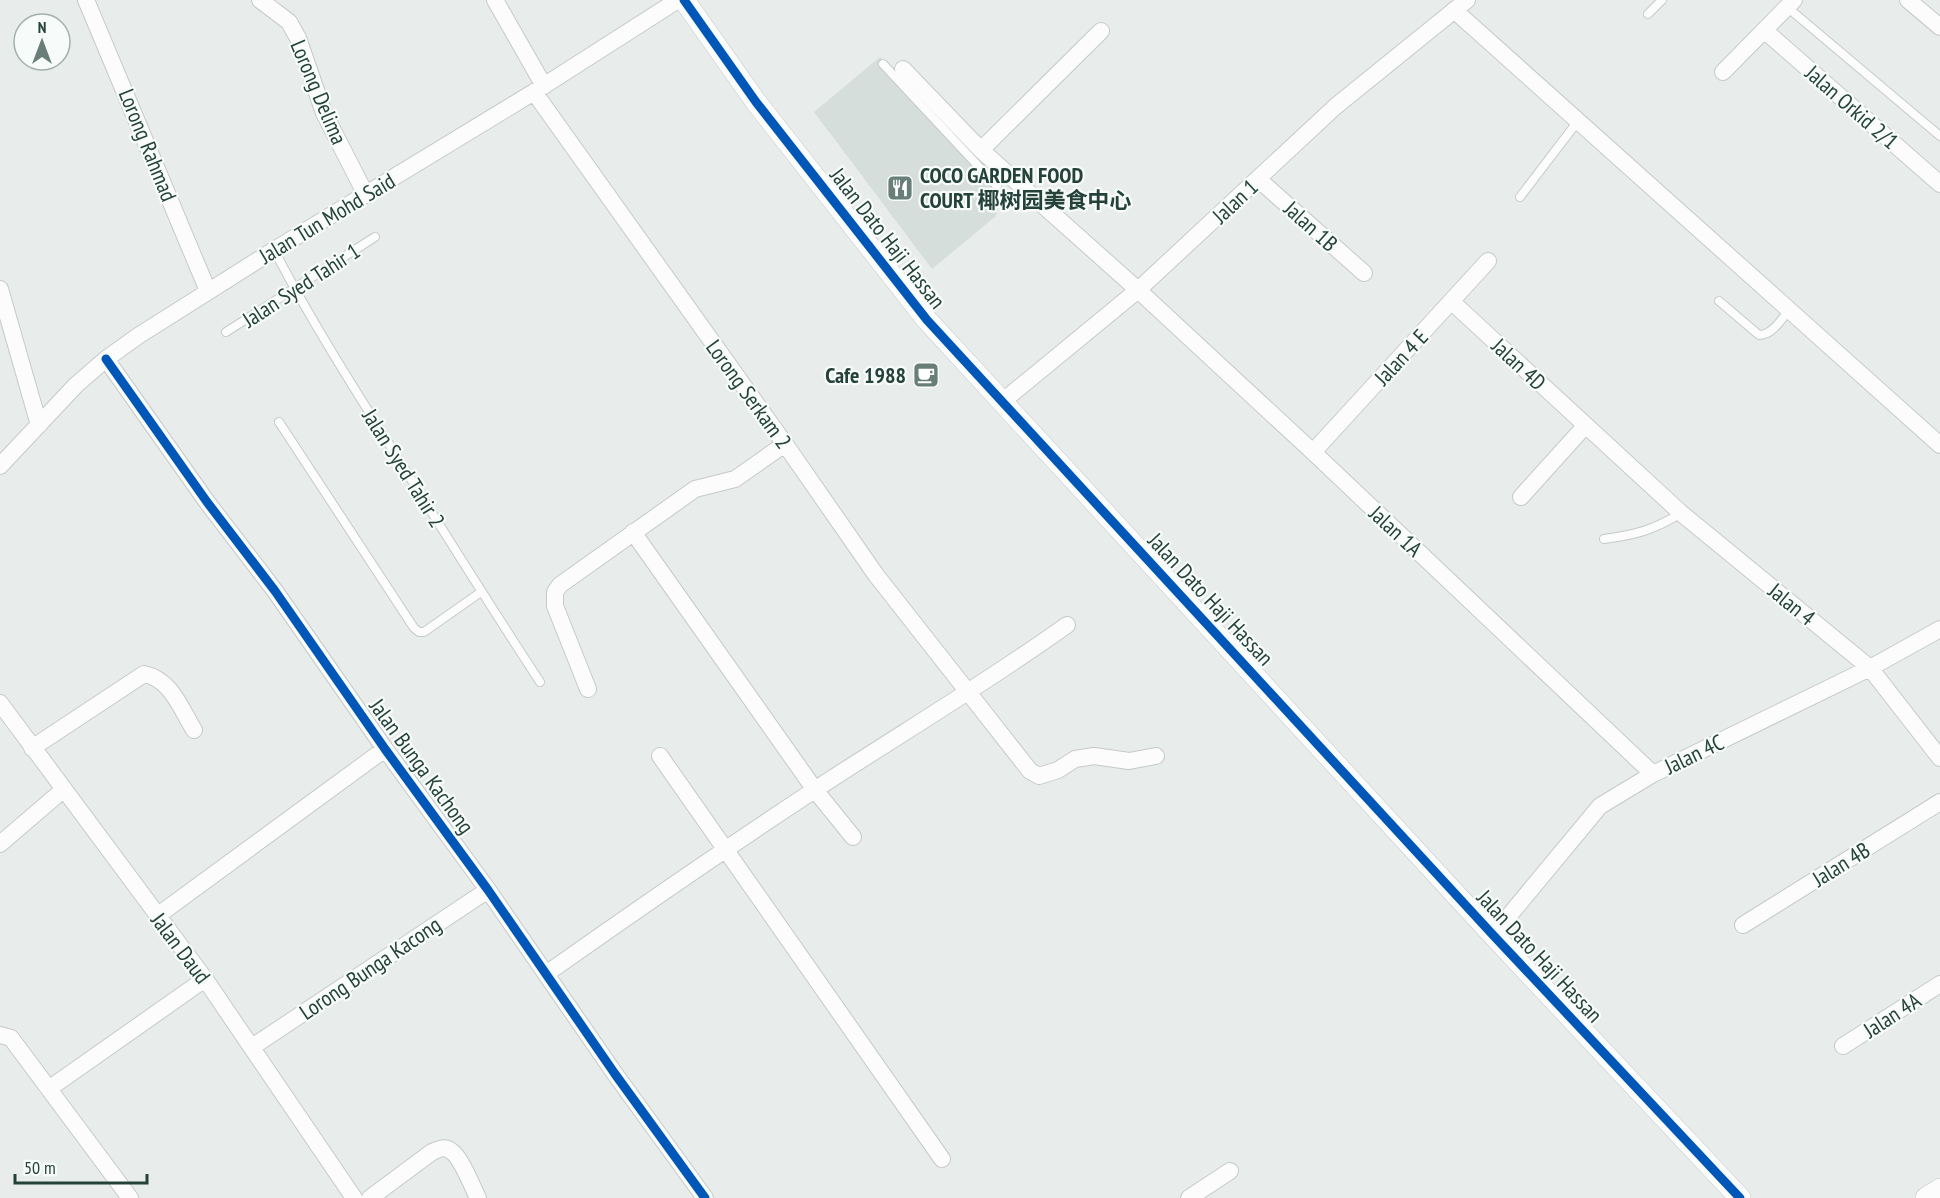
<svg xmlns="http://www.w3.org/2000/svg" width="1940" height="1198" font-family="'PT Sans Narrow','Noto Sans SC',sans-serif">
<rect width="100%" height="100%" fill="#e8edeb"/>
<path fill="#d6dedb" d="M880 57 1002 186 996 216 932 269 814 112Z"/>
<g fill="none" stroke-linecap="round" stroke-linejoin="round">
<defs>
<path id="service" d="M1787 7 1940 136
M1648 14 1662 0
M883 64 997 186
M1520 197 1578 121
M274 250C309 317 350 382 391 447 440 526 489 604 540 682
M1719 301 1759 335C1772 335 1781 320 1789 310
M226 332 375 237
M279 422 414 628 419 632H424L481 592
M1604 539C1635 535 1654 530 1681 513"/>
<path id="minor" d="M86 0 208 291
M260 0 289 22 298 38 324 113 366 195
M495 0 544 86
M1908 0 1940 27
M1454 10 1940 445
M1764 30 1940 184
M903 69 981 150 1138 290 1313 452 1653 774
M1723 72 1794 0
M534 92 785 444 876 575 1030 771 1039 776 1058 770 1075 759 1094 756 1129 761 1156 756
M981 150 1101 31
M1258 179 1364 273
M0 289 39 425
M1452 302 1681 513 1870 668 1940 758
M106 359 207 502 275 591 385 749 488 890 615 1074 705 1198
M1003 401 1138 290 1336 106 1467 0
M1313 452 1488 261
M0 466 76 385 106 359 138 336 274 250 534 92 678 0
M1521 497 1585 426
M633 532 815 790 853 837
M588 689 555 606V592L560 585 695 489 735 479 785 444
M0 703 205 979 354 1198
M32 748 144 674C171 679 181 709 194 730
M660 756 942 1159
M0 844 63 790
M157 916 385 749
M1743 925 1940 802
M1493 935 1600 806 1653 774 1870 668 1940 629
M546 974C635 911 725 849 816 789 900 734 986 683 1067 625
M0 1035 11 1038 130 1198
M1843 1046 1940 984
M252 1047 488 890
M50 1088 205 979
M370 1198 432 1152C439 1149 445 1146 451 1151 461 1157 472 1186 478 1198
M1189 1198 1230 1171"/>
<path id="tertiary" d="M684 0 756 102 927 320 1493 935 1740 1198
M1926 1198 1940 1189"/>
</defs>
<use href="#service" stroke="#c5cac8" stroke-width="10"/>
<use href="#minor" stroke="#c5cac8" stroke-width="18"/>
<use href="#tertiary" stroke="#c5cac8" stroke-width="22"/>
<use href="#service" stroke="#fcfcfc" stroke-width="8"/>
<use href="#minor" stroke="#fcfcfc" stroke-width="16"/>
<use href="#tertiary" stroke="#fcfcfc" stroke-width="21"/>
<defs>
<path id="cycleway" d="M684 0 756 102 927 320 1493 935 1740 1198
M106 359 207 502 275 591 385 749 488 890 615 1074 705 1198"/>
</defs>
<use href="#cycleway" stroke="#f7fbf9" stroke-width="13"/>
<use href="#cycleway" stroke="#0057b8" stroke-width="9"/>
</g>
<defs>
<symbol id="restaurant-square" viewBox="-11 -11 22 22"><rect x="-9" y="-9" width="18" height="18" rx="4" fill="#697e78" stroke="#f7fbf9"/><path d="M-5-6h1v4h1v-4h1v4h1v-4h1v5L-1.5 .5V6h-2V.5L-5-1ZM5-6V6H3V1.5H1.5Q1.5-4 5-6Z" fill="#fff"/></symbol>
<symbol id="cafe-square" viewBox="-11 -11 22 22"><rect x="-9" y="-9" width="18" height="18" rx="4" fill="#697e78" stroke="#f7fbf9"/><path d="M-5.5-4.5H6V0H3Q3 3.5 0 3.5H-2.5Q-5.5 3.5-5.5 0ZM3-3.2v2h1.7v-2ZM-6 4.5H4V6H-6Z" fill="#fff"/></symbol>
</defs>
<g fill-rule="evenodd">
<use href="#restaurant-square" x="885" y="173" width="30" height="30"/>
<use href="#cafe-square" x="911" y="360" width="30" height="30"/>
</g>
<g text-anchor="middle" dominant-baseline="central" stroke-width="4.5" stroke-linejoin="round" paint-order="stroke">
<g font-size="22" fill="#24423a" stroke="#f7fbf9">
<text transform="translate(319 92) rotate(67)">Lorong Delima</text>
<text transform="translate(1852 107) rotate(41)">Jalan Orkid 2/1</text>
<text transform="translate(148 145) rotate(68)">Lorong Rahmad</text>
<text transform="translate(1235 201) rotate(-43)">Jalan 1</text>
<text transform="translate(327 218) rotate(-31)">Jalan Tun Mohd Said</text>
<text transform="translate(1311 226) rotate(42)">Jalan 1B</text>
<text transform="translate(888 238) rotate(52)">Jalan Dato Haji Hassan</text>
<text transform="translate(301 285) rotate(-33)">Jalan Syed Tahir 1</text>
<text transform="translate(1401 357) rotate(-47)">Jalan 4 E</text>
<text transform="translate(1519 364) rotate(43)">Jalan 4D</text>
<text transform="translate(749 394) rotate(54)">Lorong Serkam 2</text>
<text transform="translate(404 468) rotate(58)">Jalan Syed Tahir 2</text>
<text transform="translate(1396 531) rotate(43)">Jalan 1A</text>
<text transform="translate(1211 599) rotate(47)">Jalan Dato Haji Hassan</text>
<text transform="translate(1792 604) rotate(39)">Jalan 4</text>
<text transform="translate(1694 754) rotate(-26)">Jalan 4C</text>
<text transform="translate(422 766) rotate(54)">Jalan Bunga Kachong</text>
<text transform="translate(1841 864) rotate(-32)">Jalan 4B</text>
<text transform="translate(181 948) rotate(53)">Jalan Daud</text>
<text transform="translate(1540 956) rotate(47)">Jalan Dato Haji Hassan</text>
<text transform="translate(370 968) rotate(-34)">Lorong Bunga Kacong</text>
<text transform="translate(1892 1015) rotate(-33)">Jalan 4A</text>
</g>
<g font-size="22" font-weight="bold" fill="#24423a" stroke="#f7fbf9" text-anchor="start">
<text x="920" y="175">COCO GARDEN FOOD<tspan x="920" dy="25">COURT 椰树园美食中心</tspan></text>
<text x="906" y="375" text-anchor="end">Cafe 1988</text>
</g>
</g>
<g transform="translate(42 42)"><circle r="28" fill="#f7fbf9" stroke="#a3b1ad" stroke-width="1.5"/>
<path d="M0-4.5L10 22L0 15L-10 22Z" fill="#697e78"/>
<text y="-9" font-size="16" font-weight="bold" text-anchor="middle" fill="#24423a">N</text>
</g>
<path d="M15 1174v9h132v-9" fill="none" stroke="#24423a" stroke-width="3"/>
<text x="24" y="1174" font-size="18" fill="#24423a" stroke="#f7fbf9" stroke-width="4.5" paint-order="stroke">50 m</text>
</svg>
